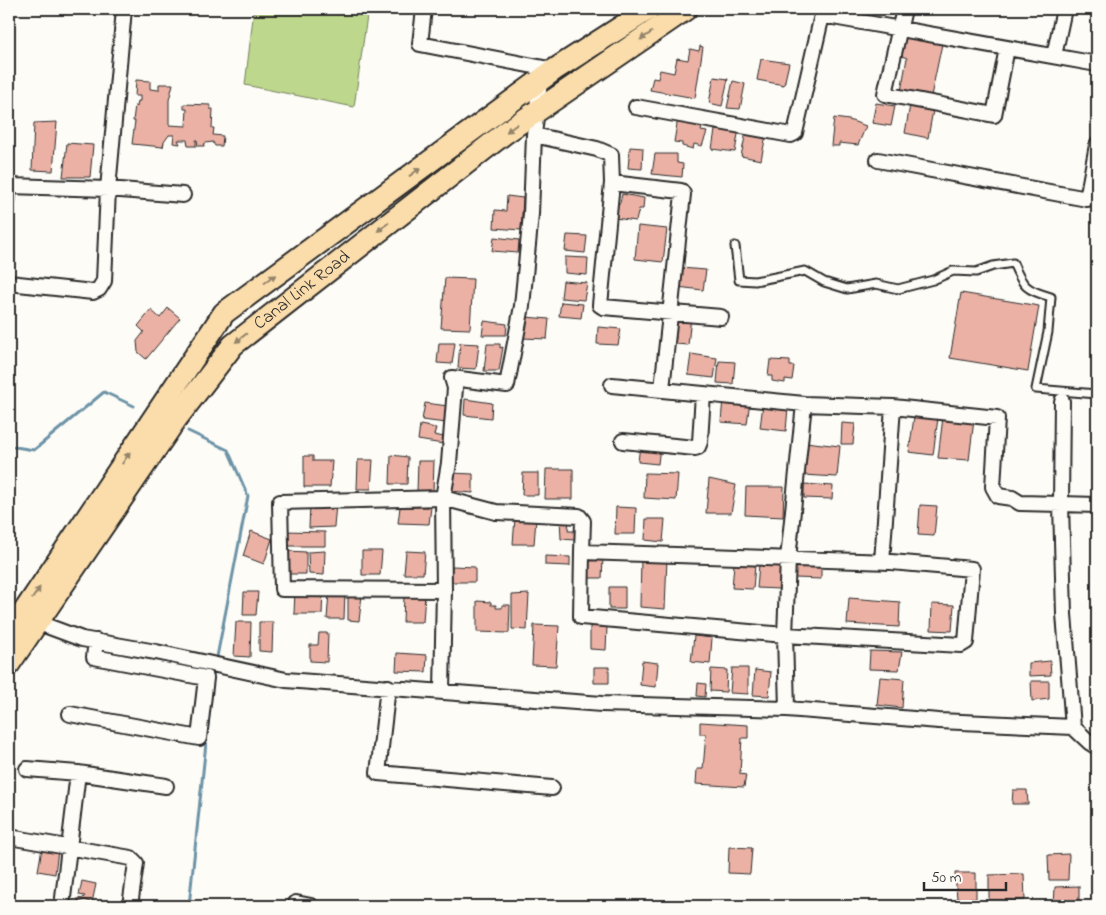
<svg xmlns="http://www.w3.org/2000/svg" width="1106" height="915" font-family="'Indie Flower',sans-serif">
<rect width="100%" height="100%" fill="#fdfcf7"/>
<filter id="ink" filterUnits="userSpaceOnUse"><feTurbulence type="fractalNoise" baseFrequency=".02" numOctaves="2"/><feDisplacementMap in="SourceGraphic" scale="10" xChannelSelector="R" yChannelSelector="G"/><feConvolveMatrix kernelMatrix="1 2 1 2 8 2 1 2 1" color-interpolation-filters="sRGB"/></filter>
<g filter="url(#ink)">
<path fill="#bdd78d" stroke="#74815c" d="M254 9H368L354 107 245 85Z"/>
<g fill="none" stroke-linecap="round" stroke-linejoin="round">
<path stroke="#6d93a7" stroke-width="3" d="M188 431 228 450 248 496 216 662
M9 446 34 450 104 392 134 406
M212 682 215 668
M189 906 211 695"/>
</g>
<path fill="#ebb1a4" stroke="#2b2b2b" d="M902 37 942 44 931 96 901 91 907 58 899 55Z
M700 46 703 47 695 98 650 90 653 78 658 79 660 70 674 73 677 58 688 60 690 49 699 51Z
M761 59 789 63 784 85 757 80Z
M714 77 728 79 722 106 709 103Z
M136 80 150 81V89L159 90V84H173L169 100V125L186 126 187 109H184V104L210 105V109H213L212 128H214L213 135 223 136 222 146H215L213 142 205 143 204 146H198L197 140H196V146H188L187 140H178L180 144 173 143 174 135H169L164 142 163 147 132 144 135 121H133L135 105 137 107 138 101H140V96H135Z
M733 81 745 84 740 109 727 108Z
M876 103 895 106 891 126 872 123Z
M910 105 933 110 928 138 905 133Z
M678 118 703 122 701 131 707 132 702 146 694 144 693 149 682 146V143L674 142Z
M834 118 849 120 866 126 858 145 839 143V146H831Z
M57 122 53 171 32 170 34 123Z
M739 128 735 152 712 149 715 130 732 131Z
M746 132 766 135 761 160 741 156Z
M67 143 93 145 90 177H63Z
M630 147 643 148 642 169 628 168Z
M655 154H677V163L683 164 682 177 652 174Z
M9 188H17L14 222H9Z
M622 194 644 198 643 209H639L636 221 615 218 616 202 620 203Z
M507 196 523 198 521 230 494 228 495 210 506 211Z
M638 226 667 229 663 262 635 259Z
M567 235 587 236 585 253 565 251Z
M494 237 519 240 518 253 492 251Z
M565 257 588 258 587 275 565 273Z
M680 268 706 270 703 290 677 287Z
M445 278 473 279 470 329 441 328Z
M563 281 587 283 584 300 561 298Z
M961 293 1039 306 1028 371 950 358Z
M561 302 583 304 581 318 559 316Z
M168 308 180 318 146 359 138 352 137 341 144 332 138 326 151 310 160 318Z
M525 317 549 319 547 339 522 338Z
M673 317H691L688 345 675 344 676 336 670 335Z
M484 321 507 324 506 335H482Z
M598 327 621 329 618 345 597 344Z
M439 343H455L452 364 437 363Z
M460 343 479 344 476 369 458 368Z
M487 344H500V348L503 347 499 371H484Z
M691 354 717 358 714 378 688 375Z
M770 360 790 361V366H794L792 380 785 379V383L772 381V376H768Z
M719 361 735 362 733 384 717 383Z
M723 398 750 400 747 424 721 422Z
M465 399 492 403 491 418 464 415Z
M425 403 448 406 446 423 422 420Z
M763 404 788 407 786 431 760 428Z
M914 417 938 418 933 455 909 452Z
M943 417 974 420 969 460 938 458Z
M842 423 855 424 853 444H841Z
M420 425 436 428 434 435 444 437 443 444 418 440Z
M805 442 840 446 837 477 803 475Z
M640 445 660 447 658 464 638 462Z
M391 455 408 457 407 484H390Z
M304 456H313V461H332L330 487H304Z
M358 460H373L371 489H357Z
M418 461H434L433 492H417Z
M546 469H573V499H545Z
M451 473 473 474V493L450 491Z
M523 473H538V495H522Z
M645 473 678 474 676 500 644 498Z
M709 479 736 485 731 513H706Z
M804 484 833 486 832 499 804 498Z
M746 487H784L783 517 745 515Z
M310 504H336L334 527 309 528Z
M920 505 937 506 934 536 918 535Z
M400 507H431L429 524 398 523Z
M616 507 636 508 635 534H615Z
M515 518 536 519 534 544H513Z
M560 518H569L568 531H575V540L561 539Z
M646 519H665L663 542 645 540Z
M251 531 272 539 264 564 243 556Z
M285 531 325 532V546H285Z
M288 551 306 552V574H288Z
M325 551 324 575 309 574 308 552Z
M362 551H382L380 575H362Z
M406 551 425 552 423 574H404Z
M545 556 570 557V566L545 565Z
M587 557 603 558 602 578H587Z
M641 557 667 558 665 609 640 607Z
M782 563 779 589 757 588 759 564Z
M734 564 755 565 753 589 732 588Z
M796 564H821V579L795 578Z
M452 566 475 567V582H451Z
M609 587H625V609H609Z
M295 591H323L322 614H294Z
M244 592H258L256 615H243Z
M329 592H345L344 619H327Z
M425 594 423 622H403L404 595Z
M529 594 527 630 512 629V595Z
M348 595H362L359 621 348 620Z
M849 598 900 602 899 627 847 624Z
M477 601 491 602V605H496V608H502V605H510L509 633 477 632Z
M932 604 954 605 952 631 931 630Z
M236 622H251L250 657 234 656Z
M259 622H273L272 652 259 651Z
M534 625 559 626 556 666 532 665Z
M590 626 607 627 606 650 590 649Z
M319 633H328L327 662 310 661V645H318Z
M694 636 712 638 710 664 691 662Z
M870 651 902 652 899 670 869 669Z
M397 653 427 655 426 672 396 671Z
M642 661 658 663 656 687 640 685Z
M1050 661 1051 675 1029 676V663Z
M594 667H609V683H594Z
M732 668H748V694L730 693Z
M711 669 727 670 726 692 710 691Z
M755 670 771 672 769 696 753 695Z
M880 677 904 679 902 708 877 705Z
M1031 681H1049V699L1032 701Z
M698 683 706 684 705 697 697 696Z
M700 722 748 725V738H742L740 774 746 775 744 787 696 784 697 769H703L706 734H700Z
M1013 790H1027L1028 804H1012Z
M729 847 752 848 750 874 728 873Z
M42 848 58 850 55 874 38 871Z
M1069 854 1068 880H1049L1048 855Z
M955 873H976V899H957Z
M1024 874 1025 900H989V875Z
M82 881 96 884 92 903 85 900 78 902V898L82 899 85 896 79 895Z
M1079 886V906H1054L1055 887Z
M878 902H890V906H877Z"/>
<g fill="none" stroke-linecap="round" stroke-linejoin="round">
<defs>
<path id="service" d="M735 246 739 280 755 281 805 271 824 282 847 289 876 284 898 289 933 280 953 271 976 272 993 266 1013 263C1023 287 1026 290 1051 297L1048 332 1036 389 1097 394"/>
<path id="minor" d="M424 9 420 44 554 70
M824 9 822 15 1097 64
M904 9 885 94 994 115 1007 48
M1054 56 1064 9
M540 81 534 135 531 214 522 306 507 385 452 378 455 388 449 463 443 498 444 590 282 589 280 502 443 498 496 512 579 516 583 521 582 552 891 562 972 569 966 642 961 645 785 635 581 617 582 552
M636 107 791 135 795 133 822 15
M534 135 597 149 611 155 612 183 600 305 603 307 721 317
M878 160 1087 199 1097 145
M612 183 681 191 683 194 662 389
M9 186 108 189 183 195
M9 283 93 292 99 289 104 281 108 189 124 9
M612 385 804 404 893 407 882 562
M893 407 997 418 993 487 998 496 1012 498 1020 503 1061 504 1062 401
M623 441 695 448 698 447 700 442 703 394
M36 622 82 639 156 652 286 680 602 704 787 709 939 721 1073 727 1064 614 1061 504 1097 505
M388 687 378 773 552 788
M442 691 444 590
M787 709 785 635 788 559 804 404
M70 714 199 738 206 678 94 657 96 641
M1073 727 1089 742 1097 747
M27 769 78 773 166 786
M9 837 131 858 136 863 130 906
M296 903 311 906
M62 906 78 773"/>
<g id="primary">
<path d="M9 634 224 313 554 70 649 9"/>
<path id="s1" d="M9 664 176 419 233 345 505 133 686 9"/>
</g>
</defs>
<use href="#service" stroke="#2b2b2b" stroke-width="11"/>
<use href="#minor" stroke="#2b2b2b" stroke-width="18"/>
<use href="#primary" stroke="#2b2b2b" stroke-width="25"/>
<use href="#service" stroke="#fdfcf7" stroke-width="7"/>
<use href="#minor" stroke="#fdfcf7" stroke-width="14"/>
<use href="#primary" stroke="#fbddab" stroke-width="21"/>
</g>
<defs><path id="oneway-solid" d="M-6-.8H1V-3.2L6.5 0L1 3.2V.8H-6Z" transform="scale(1.25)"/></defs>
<g fill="#93846b">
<use href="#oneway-solid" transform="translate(646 36) rotate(146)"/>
<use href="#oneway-solid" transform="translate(512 128) rotate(144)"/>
<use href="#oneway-solid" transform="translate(415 172) rotate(-36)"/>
<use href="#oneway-solid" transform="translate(383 227) rotate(142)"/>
<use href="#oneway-solid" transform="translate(270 279) rotate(-36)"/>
<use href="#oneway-solid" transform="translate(241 338) rotate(142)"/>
<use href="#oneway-solid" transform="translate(126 458) rotate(-56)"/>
<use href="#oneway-solid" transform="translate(36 593) rotate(-56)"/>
</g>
</g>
<g text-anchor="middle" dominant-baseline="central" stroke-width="4" stroke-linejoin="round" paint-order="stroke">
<g font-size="18" fill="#2b2b2b" stroke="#fdfcf7">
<text stroke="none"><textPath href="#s1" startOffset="478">Canal Link Road</textPath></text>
</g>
</g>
<rect width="1106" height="915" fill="none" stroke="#fdfcf7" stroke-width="30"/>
<rect x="15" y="15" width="1076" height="885" fill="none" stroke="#2b2b2b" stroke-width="2" filter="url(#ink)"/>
<path d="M924 882v8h82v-8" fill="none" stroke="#2b2b2b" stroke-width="2.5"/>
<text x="931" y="882" font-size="15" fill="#2b2b2b" stroke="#fdfcf7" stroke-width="4" paint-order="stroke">50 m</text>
</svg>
